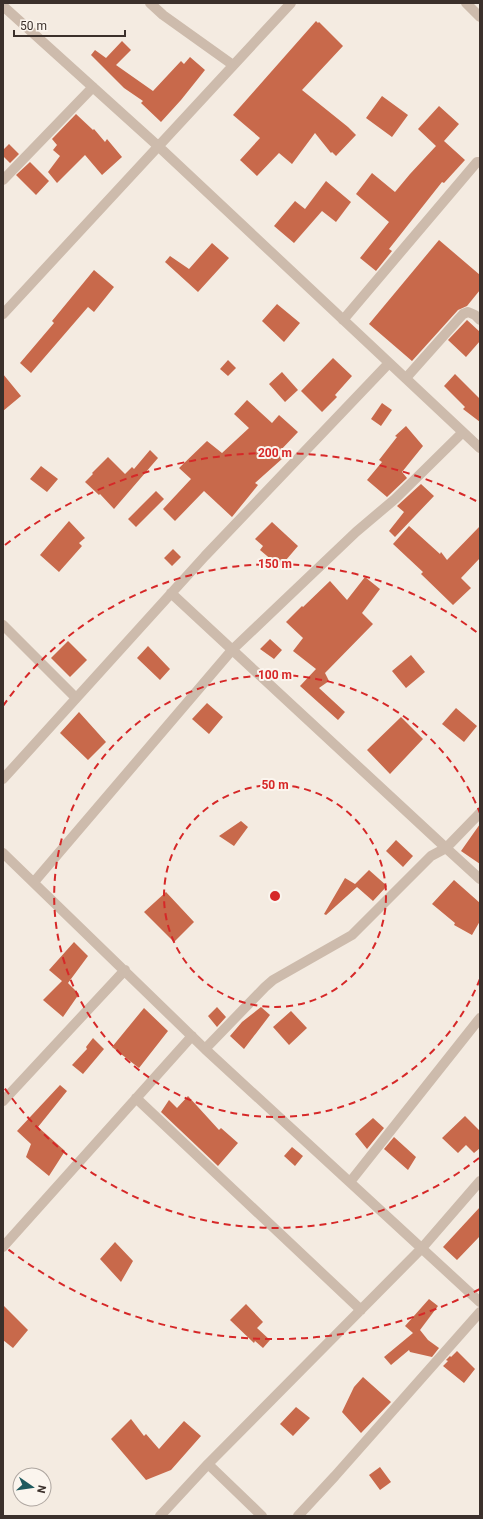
<svg xmlns="http://www.w3.org/2000/svg" width="483" height="1519" font-family="Roboto,sans-serif">
<rect width="100%" height="100%" fill="#f4ebe1"/>
<path fill="#c8694b" d="M316 21 318 23 319 22 343 46 302 90 348 127 356 135 336 156 332 152 331 153 315 133 292 164 279 153 257 176 240 160 260 138 233 115Z
M122 41 131 50 116 65 153 91 181 61 184 64 190 57 205 70 181 100 161 122 141 103 143 101 124 88 91 55 95 50 106 58Z
M382 96 408 115 392 137 366 118Z
M439 106 459 124 444 141 465 160 444 183 442 182 389 249 392 251 376 271 360 258 389 222 356 194 372 173 395 192 410 174 436 146 418 129Z
M76 114 93 130 94 129 105 142 107 139 122 157 102 175 85 155 57 183 48 172 60 156 53 150 57 145 52 139Z
M9 144 19 154 10 163 3 156V150Z
M30 162 49 181 36 195 16 175Z
M326 181 351 202 336 222 322 211 294 243 274 226 295 201 305 209Z
M439 240 480 275V290L467 306 458 310 412 361 369 324Z
M212 243 229 258 198 292 165 262 170 256 189 269Z
M94 270 114 287 94 312 88 307 31 373 20 363 54 323 52 321Z
M277 304 300 323 284 342 262 321Z
M467 320 480 332V341L466 357 448 340Z
M333 358 352 376 335 395 337 397 322 412 301 391Z
M228 360 236 368 228 376 220 369Z
M282 372 298 390 285 402 269 384Z
M3 374 21 396 3 411Z
M455 374 480 399V422L463 409 465 407 444 386Z
M247 400 272 423 279 415 298 432 278 453 283 458 255 483 258 485 232 517 204 491 175 521 163 509 191 479 179 468 207 441 222 453 249 428 234 414Z
M382 403 392 410 381 426 371 419Z
M406 426 423 446 402 472 407 478 387 497 367 480 382 462 379 460 397 437 395 436Z
M150 450 158 458 114 509 100 494 99 495 85 482 93 474 92 473 108 457 125 474 132 467 134 469Z
M41 466 58 479 47 492 30 479Z
M421 484 434 496 395 537 389 531 404 512 397 506Z
M156 491 164 499 136 527 128 519Z
M69 521 85 538 79 543 82 546 59 572 40 555Z
M272 522 298 546 280 567 260 550 263 546 255 539Z
M409 526 440 554 441 552 447 560 480 526V558L461 578 471 588 453 605 421 574 423 572 393 544Z
M173 549 181 557 172 566 164 558Z
M365 577 380 589 362 613 373 624 325 673 329 681 319 688 345 712 338 720 300 686 316 669 293 651 303 638 286 622 302 606 303 607 330 581 347 600Z
M270 639 282 650 274 659 260 649Z
M68 641 87 660 70 677 51 658Z
M148 646 170 669 160 680 137 658Z
M411 655 425 672 406 688 392 671Z
M207 703 223 717 209 734 192 719Z
M456 708 477 726 464 742 442 724Z
M79 712 106 742 88 760 60 733Z
M401 717 423 739 390 774 367 750Z
M241 821 248 827 234 846 219 836Z
M480 824V864L461 851Z
M396 840 413 856 403 867 386 851Z
M369 870 387 886 373 901 357 887 326 915 324 914 345 878 355 884Z
M454 880 480 903V921L472 935 454 925 455 923 432 904Z
M166 892 194 922 174 942 144 912Z
M74 942 88 956 68 983 79 994 63 1017 43 1000 62 981 49 970Z
M217 1007 226 1017 217 1027 208 1016Z
M261 1007 270 1015 244 1049 230 1036 242 1022Z
M144 1008 168 1031 139 1068 112 1047Z
M291 1011 307 1028 289 1045 273 1027Z
M93 1038 104 1049 83 1074 72 1065 87 1049 86 1047Z
M60 1085 67 1091 38 1127 65 1151 49 1176 26 1157 31 1144 17 1131Z
M188 1096 219 1130 221 1128 238 1143 218 1166 161 1112 169 1100 177 1108Z
M465 1116 480 1131V1148L474 1153 466 1145 458 1153 442 1138Z
M373 1118 384 1128 367 1149 355 1134Z
M394 1137 416 1157 408 1170 384 1149Z
M292 1147 303 1156 295 1166 284 1156Z
M480 1207V1236L457 1260 443 1247Z
M115 1242 133 1261 121 1282 100 1259Z
M429 1299 438 1306 420 1330 428 1340 439 1348 432 1357 410 1352 409 1350 391 1365 384 1357 413 1333 405 1326Z
M246 1304 263 1322 257 1328 270 1340 263 1348 255 1341 254 1343 230 1320Z
M3 1305 28 1330 13 1348 3 1340Z
M457 1351 475 1369 464 1383 443 1366 448 1361 446 1360 450 1356 451 1357Z
M363 1377 391 1402 361 1433 342 1412 354 1387Z
M296 1407 310 1418 293 1436 280 1424Z
M131 1419 144 1436 146 1434 159 1449 184 1421 201 1436 171 1470 146 1480 111 1439Z
M380 1467 391 1482 380 1490 369 1475Z"/>
<g fill="none" stroke-linecap="round" stroke-linejoin="round">
<path stroke="#cdbbac" stroke-width="10" d="M150 3 163 15 233 65
M466 3 480 17
M3 6 158 146 480 448
M3 180 93 87
M3 314 291 3
M343 320 477 162H480
M406 378 463 314 468 312 475 315 480 320
M171 593 446 848 480 813
M3 625 76 698
M3 779 205 556 389 363
M3 853 205 1049 480 1302
M34 882 232 650 356 532 395 499 463 432
M205 1049 265 987 273 980 352 935 431 856 446 848 480 879
M136 1098 361 1310
M3 1101 125 970
M350 1182 480 1018
M3 1247 192 1036
M208 1464 262 1516
M160 1516 208 1464 422 1248 480 1181
M298 1516 335 1476 480 1312"/>
</g>
<g fill="none" stroke="#d62828" stroke-width="2" stroke-dasharray="7 5">
<circle cx="275" cy="896" r="111"/>
<path d="M480 979A221 221 0 1 1 480 813"/>
<path d="M479 1158A332 332 0 0 1 3 1086M3 706A332 332 0 0 1 479 634"/>
<path d="M480 1289A443 443 0 0 1 5 1247M5 545A443 443 0 0 1 480 503"/>
</g>
<circle cx="275" cy="896" r="6" fill="#d62828" stroke="#fbf5ee" stroke-width="2"/>
<g font-size="12" text-anchor="middle" font-weight="bold" fill="#d62828" stroke="#fbf5ee" stroke-width="4" stroke-linejoin="round" paint-order="stroke">
<text x="275" y="457">200 m</text>
<text x="275" y="568">150 m</text>
<text x="275" y="679">100 m</text>
<text x="275" y="789">50 m</text>
</g>
<rect width="483" height="1519" fill="none" stroke="#3b302b" stroke-width="8"/>
<g transform="translate(32 1487) rotate(103)"><circle r="19" fill="#fbf5ee" stroke="#aea6a0"/>
<path d="M0-3L7 15L0 10L-7 15Z" fill="#1f5a5e"/>
<text y="-6" font-size="11" font-weight="bold" text-anchor="middle" fill="#3b302b">N</text>
</g>
<path d="M14 30v6h111v-6" fill="none" stroke="#3b302b" stroke-width="2"/>
<text x="20" y="30" font-size="12" fill="#3b302b" stroke="#fbf5ee" stroke-width="3" paint-order="stroke">50 m</text>
</svg>
